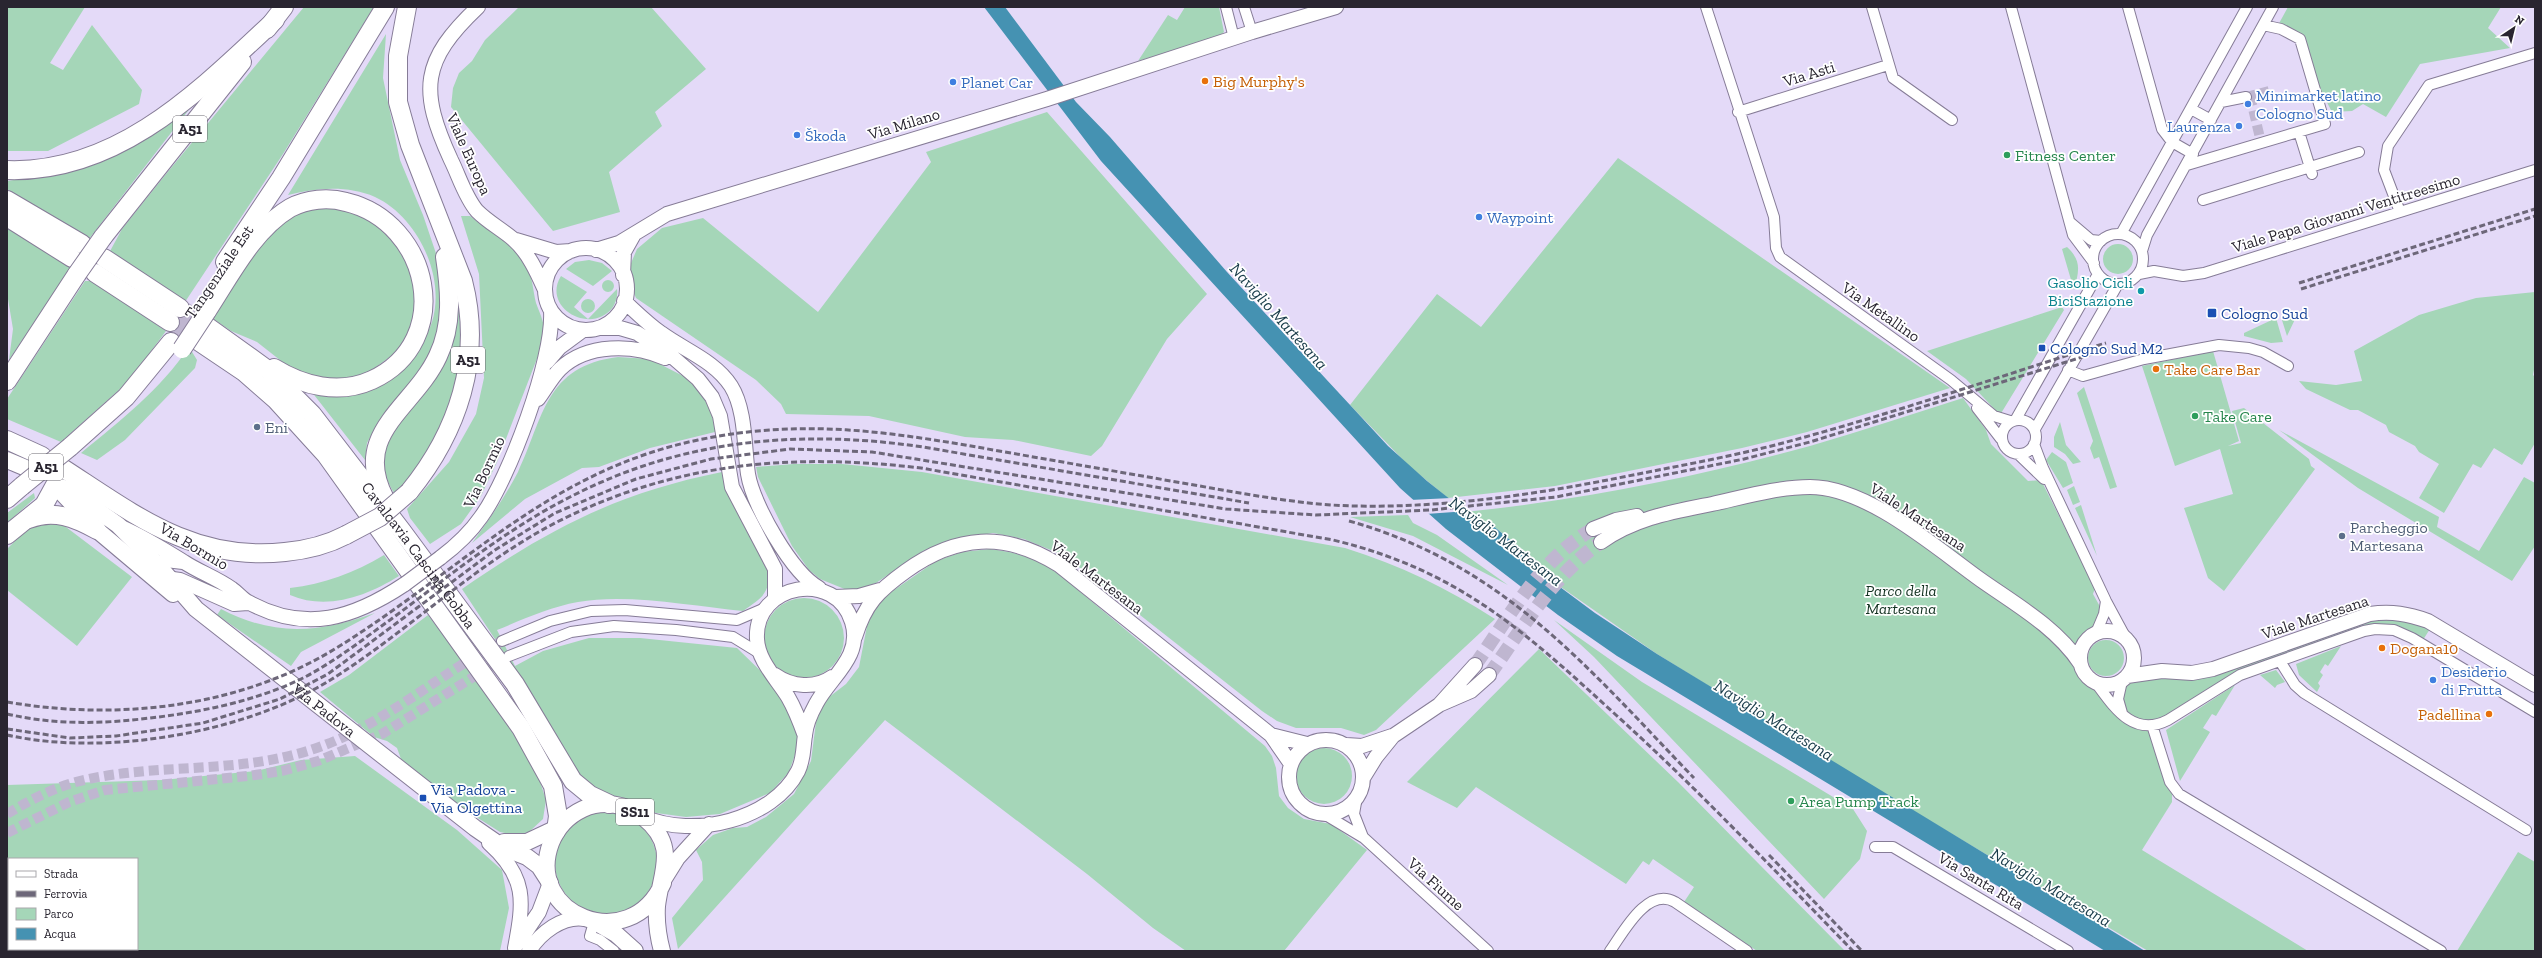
<svg xmlns="http://www.w3.org/2000/svg" width="2542" height="958" font-family="'Zilla Slab',serif">
<rect width="100%" height="100%" fill="#e4daf8"/>
<path fill="#a5d6b8" fill-rule="evenodd" d="M7 7H85L50 63 63 70 92 25 142 90 139 104 48 151H7Z
M304 7H374L283 154 185 302 109 253 122 229 166 174Z
M519 7H651L706 69 655 112 662 126 609 172 620 212 553 231 451 107 453 88 459 73 472 61 485 40Z
M1185 7H1219L1224 32 1219 37 1138 61 1168 15 1177 20Z
M2288 7H2501L2488 28 2510 48 2420 64 2386 117 2363 104 2352 111 2332 112 2320 89 2304 43 2277 27Z
M386 34 383 78 400 160 423 215 444 277 443 316 434 357 378 422 367 443 365 460 311 391C325 392 342 395 356 393 365 392 379 379 387 374 405 361 424 345 432 322 446 277 418 217 375 197 347 185 316 188 288 195Z
M191 107 89 239 7 189V181L65 172 182 109Z
M1047 112 1207 294 1167 339 1102 446 1091 456 1013 440 965 437 869 416 786 414 781 404 756 380 636 298 626 275 637 249 662 228 703 218 818 312 931 162 926 152Z
M1618 158 1950 388 1807 432 1742 448 1555 486 1448 498 1409 466 1350 405 1437 294 1481 327Z
M308 207H352L404 247 419 308 401 349 362 377 336 380 309 376 285 364 257 342 231 331 209 316 276 225Z
M461 216H470C488 230 516 246 527 267 533 279 533 291 536 303 541 316 545 324 545 338L497 462 481 496 461 524 430 544 410 518 407 509 449 462 476 414 484 378 479 274Z
M7 224 73 264 9 360 13 329 7 293Z
M2103 259a15 15 0 1 1 30 0a15 15 0 1 1-30 0Z
M2067 247C2082 261 2079 271 2074 290L2062 249Z
M589 260 602 263 612 271 593 286 566 269 575 262Z
M561 276 587 292 574 307 588 319 617 289C618 295 616 302 613 307 592 336 541 308 561 276Z
M602 286a6 6 0 1 1 12 0a6 6 0 1 1-12 0Z
M85 281H93L166 331 129 381 61 442 7 419V399Z
M2535 292V365L2533 375 2535 377V443L2522 465 2494 448 2481 468 2473 464 2444 513 2419 498 2439 464 2419 452 2415 446 2389 432 2386 425 2358 410H2350L2306 389 2299 381 2336 385 2362 381 2354 351 2419 315 2476 298Z
M581 306a7 7 0 1 1 14 0a7 7 0 1 1-14 0Z
M458 303C459 319 462 336 461 352 459 392 426 470 394 493 358 433 418 414 441 368 452 348 454 326 458 303Z
M2062 307 2064 310 2000 415 1966 379 1927 351Z
M2295 311 2298 313 2287 336 2281 317Z
M2276 318 2283 342 2271 343 2244 336V333Z
M189 347 197 360 195 368 125 440 97 460 81 453C121 420 160 390 189 347Z
M2213 351 2239 441 2228 446 2241 443 2232 411 2244 408 2309 459 2311 466 2315 469 2224 591 2208 578 2184 508 2233 494 2220 449 2175 466 2142 366Z
M618 357 650 359 689 379 703 392 719 431 650 448 599 467 582 468 525 499 472 543C489 520 505 497 518 472 544 417 545 366 618 357Z
M2084 387 2117 487 2110 489 2099 457 2094 459 2090 448 2093 441 2077 393Z
M1963 398 1986 430 1991 444 2028 481 2041 480 2095 588 2093 594 2103 612 2096 633 2084 641 2078 665 2123 717 2122 681 2181 673 2384 612 2430 629 2421 643 2375 629 2240 675 2152 725 2172 789V802L2142 850 2308 951H2148L1835 764 1657 654 1535 569 1539 563 1492 525 1484 526 1465 512C1581 500 1698 477 1810 446 1861 431 1912 414 1963 398Z
M2060 422 2066 445 2081 462 2073 464 2065 454 2054 447V437Z
M2279 430 2439 517 2437 527 2479 551 2524 477 2535 483V546L2512 581 2358 488Z
M2052 452 2066 462 2073 483 2063 488 2046 460Z
M794 464H842L922 472 1345 548C1400 565 1447 588 1495 619L1376 730 1364 735 1341 728H1296L1277 721 1262 711 1065 556 1024 539 993 533 948 541 923 551 876 583 856 590H847L820 579 809 570 792 546 758 477 756 467Z
M722 472 727 492 768 568C771 594 762 597 743 611 693 606 626 593 578 602 550 607 524 619 497 630L515 666 543 651 589 638H640L737 648 772 682 797 725 798 746 789 772 770 793 720 814 686 817 656 813 631 800 599 792 577 775 527 688 462 589C549 529 617 493 722 472Z
M2074 486 2080 502 2073 505 2067 490Z
M34 493 35 498 7 523V513Z
M2081 505 2097 556 2075 508Z
M1408 515 1413 523 1437 535 1508 585 1413 536 1350 517Z
M40 522 62 524 132 577 77 646 7 590V549L29 527Z
M990 549C1016 552 1039 559 1060 575L1265 746 1272 756 1276 768 1279 796 1288 808 1304 819 1331 824 1367 850 1284 951H1186L1153 928 1087 874 885 720 678 949 672 918 703 880 702 862 696 850 713 835 733 828 747 827 766 817 794 794 811 761 816 722 824 701 846 684 859 667 867 626 875 608 884 597 936 561 962 552Z
M384 555 399 576C367 596 327 611 290 595V588C324 584 354 573 384 555Z
M764 638a40 40 0 1 1 80 0a40 40 0 1 1-80 0Z
M221 609C275 637 318 633 375 613L301 652 291 666 217 615Z
M428 615 515 731 534 763 546 800 543 819 529 832 515 835 500 832 462 808 401 759 397 748 387 741 374 737 320 692 349 675Z
M1554 620 1642 682 1853 809 1867 831 1860 859 1824 899 1594 657Z
M2088 658a18 18 0 1 1 36 0a18 18 0 1 1-36 0Z
M2341 646 2328 666 2325 664 2320 672 2323 675 2318 683 2320 686 2317 692 2299 675 2296 664Z
M1539 649 1678 782 1845 951H1757L1684 902 1694 887 1653 859 1649 865 1643 861 1626 884 1476 787 1457 808 1407 782Z
M2276 670 2285 682 2277 685 2275 688 2260 675Z
M2235 685 2216 716 2212 714 2203 728 2210 732 2180 781 2166 730Z
M1296 776a28 28 0 1 1 56 0a28 28 0 1 1-56 0Z
M355 756 457 830 502 870 509 908 500 951H7V785L162 780 256 771 301 760ZM9 859H137V949H9Z
M555 863a51 51 0 1 1 102 0a51 51 0 1 1-102 0Z
M2518 852 2535 862V951H2457Z"/>
<path fill="#4592b2" d="M984 7H1005L1076 102 1110 137 1227 272 1388 446 1427 481 1484 526 1492 525 1525 552 1521 558 1595 613 1657 654 2145 951H2105L1617 656 1558 615 1446 529 1400 488 1101 161Z"/>
<path fill="#e4daf8" d="M1451 498 1468 511 1426 514 1410 500Z"/>
<g fill="none" stroke-linecap="round" stroke-linejoin="round">
<path stroke="#bfb6d0" stroke-width="10" stroke-dasharray="10 5" stroke-linecap="butt" d="M2250 96 2260 138
M2246 97 2269 91
M7 814C27 802 49 790 72 783 145 763 223 774 297 754 374 734 432 678 502 641
M7 833 69 802 105 790 248 776 282 771 318 761 382 734 502 659"/>
<path stroke="#bfb6d0" stroke-width="14" stroke-dasharray="14 7" stroke-linecap="butt" d="M1475 665C1510 616 1540 559 1593 529
M1489 675C1523 628 1553 575 1601 542"/>
<path stroke="#bfb6d0" stroke-width="18" stroke-dasharray="18 9" stroke-linecap="butt" d="M180 308 204 324
M170 322 195 339"/>
<defs>
<path id="street" d="M1226 7 1234 38
M1244 7 1252 32
M1706 7 1774 217 1776 248 1780 257 1951 380 1994 416 2010 421
M1872 7 1893 78 1952 120
M2011 7 2073 235 2094 263
M2128 7 2162 129 2172 142 2193 154
M2221 102 2246 97
M2191 109 2211 120
M1738 112 1888 65
M2299 132 2312 174
M2187 165 2325 124 2300 39 2281 29 2263 25
M2203 200 2359 152
M2400 212 2384 170 2388 146 2429 85 2535 53
M2071 223 2091 240 2101 241
M2121 234 2247 7
M2093 259a25 25 0 1 1 50 0a25 25 0 1 1-50 0Z
M2142 251 2147 235 2273 7
M2139 274 2154 271 2183 276 2204 273 2535 170
M2068 370 2083 376 2144 359 2219 345 2249 348 2263 352 2288 366
M1977 408 2001 439
M2016 419 2098 274
M2002 437a17 17 0 1 1 34 0a17 17 0 1 1-34 0Z
M2035 429 2118 284
M2034 444 2043 468 2106 601 2127 640
M2018 454 2044 479
M2096 633 2104 614 2106 601
M502 641 550 621 591 611 625 610 737 620 765 608
M509 656 571 632 614 626 676 630 733 637 759 653
M2280 661 2295 685 2304 693 2526 830
M2122 681 2118 699 2122 713
M2096 683C2114 707 2133 738 2168 720L2240 675 2364 631 2375 629 2394 630 2412 638 2535 712
M2152 725 2170 782 2179 794 2441 951
M1357 797 1354 814 1363 837
M1324 814 1364 838 1488 951
M1875 847H1893L2068 951
M594 922 590 936 600 940 614 951
M1610 951C1623 933 1647 886 1675 902L1747 951"/>
<path id="secondary" d="M478 7C421 61 419 90 451 160 459 176 465 197 477 211 488 222 501 229 513 239 528 252 537 272 545 290
M516 240 556 252 571 251
M545 289a41 41 0 1 1 82 0a41 41 0 1 1-82 0Z
M596 250 619 243 667 214 1047 99 1252 32 1336 7
M623 275 624 252 633 236
M624 301C636 312 648 324 661 333 684 350 715 361 731 386 746 410 744 447 748 474 753 505 792 573 819 588
M600 328H620L637 333 668 353 698 379 712 397 720 416 732 487 775 569V598
M547 362 560 347 583 330
M538 399C545 390 551 378 560 369 587 343 633 344 665 358
M121 527C144 537 163 549 184 562 199 572 217 578 232 589 238 593 242 599 248 602 306 634 354 618 405 584
M1593 529 1616 520 1637 516
M1601 542C1635 518 1672 512 1712 504 1744 497 1778 487 1810 487 1867 487 1935 547 1981 580 2015 604 2056 627 2080 663
M440 558C456 546 470 533 481 517 509 479 554 358 551 311
M183 562 166 560 154 566 151 576 180 580 234 604 248 603
M835 597 859 596 880 590
M2080 658a27 27 0 1 1 54 0a27 27 0 1 1-54 0Z
M855 637C865 604 878 591 906 571 956 535 1005 531 1059 565L1271 735 1291 764
M775 675C792 687 815 689 832 677
M2127 676 2162 671 2192 673 2213 669 2370 614C2392 611 2408 614 2428 621L2535 685
M1441 704 1471 691 1489 675
M1271 735 1307 744
M1289 777a37 37 0 1 1 74 0a37 37 0 1 1-74 0Z
M1346 745 1362 746 1392 736
M1363 778 1376 757 1393 736 1439 705 1475 665
M644 817C693 839 773 820 798 771 804 759 803 747 805 735 806 725 811 713 816 704 830 677 863 657 852 622 836 569 754 583 757 639 758 661 777 679 788 697 795 709 800 722 805 736
M489 843C527 877 524 901 515 948
M663 882 678 858 709 824
M519 942 539 912 550 883
M529 951C540 933 563 915 585 919"/>
<g id="primary">
<path d="M7 460 26 468"/>
<path id="s1" d="M55 485 69 490 118 525 157 564 196 609 475 828 504 848 527 857 539 866 550 883"/>
<path d="M63 494 97 530 173 594"/>
<path d="M504 842H527L559 827"/>
<path d="M597 923 616 934 635 951"/>
<path d="M662 951C658 936 656 922 657 906 661 871 679 846 643 817 627 804 603 800 583 809 568 816 557 828 551 843 524 915 630 957 663 883"/>
</g>
<g id="highway">
<path d="M407 7 398 56V102L410 145 463 281C483 358 458 432 409 492"/>
<path d="M267 29 284 7"/>
<path d="M7 170C118 174 200 90 275 20"/>
<path d="M7 200 82 244"/>
<path d="M7 217 72 258"/>
<path d="M103 237 242 62"/>
<path d="M104 258 180 308"/>
<path d="M225 262 281 178 385 7"/>
<path d="M95 273 170 322"/>
<path d="M207 311C230 276 253 230 290 208 307 199 328 197 346 202 430 222 456 341 372 380 339 395 303 386 274 368"/>
<path id="s2" d="M204 324 268 370 312 414 402 531 515 684 573 781 590 795 609 804"/>
<path d="M195 339 244 372 276 400 326 455 521 728 553 786 558 816 556 831"/>
<path d="M7 381 77 274"/>
<path d="M7 440 42 456"/>
<path d="M70 447 126 397 171 342"/>
<path d="M64 469C135 515 194 562 285 552 306 550 327 545 346 535"/>
<path d="M7 499 22 486"/>
<path d="M385 499C350 433 414 408 438 356 453 325 450 290 445 257"/>
<path d="M29 519C54 509 75 518 97 530"/>
<path d="M7 535 44 505 55 485"/>
</g>
</defs>
<use href="#street" stroke="#867c97" stroke-width="12"/>
<use href="#secondary" stroke="#867c97" stroke-width="16"/>
<use href="#primary" stroke="#867c97" stroke-width="18"/>
<use href="#highway" stroke="#867c97" stroke-width="20"/>
<use href="#street" stroke="#fff" stroke-width="10"/>
<use href="#secondary" stroke="#fff" stroke-width="14"/>
<use href="#primary" stroke="#fff" stroke-width="16"/>
<use href="#highway" stroke="#fff" stroke-width="18"/>
<path stroke="#6d6779" stroke-width="3" stroke-dasharray="6 3" stroke-linecap="butt" d="M2299 283 2535 209
M2301 289 2535 216
M1349 521C1503 564 1587 667 1694 778
M7 702C118 721 240 708 338 647 461 571 548 471 698 440 807 417 897 433 1005 452 1074 464 1142 476 1211 488 1258 496 1306 505 1354 506 1446 508 1538 494 1628 476 1678 466 1729 457 1779 444 1889 415 1998 377 2106 343
M7 714C55 725 102 724 150 718 202 712 256 701 303 678 334 662 362 640 390 620 448 577 505 530 570 497 682 439 800 429 923 447L1249 503
M7 729 70 738 116 736 203 723 280 699 328 674 495 550 555 513 636 479 711 459 790 449 872 452 1226 509 1316 515 1431 510 1556 497 1744 459 1810 442 2108 349
M7 735C106 757 246 733 332 679 410 630 476 563 559 521 677 462 792 453 921 468L1333 540C1458 570 1524 631 1616 715 1699 790 1775 871 1853 951
M1769 855 1862 951"/>
<defs>
<path id="secondary-bridge" d="M405 584 440 558"/>
<path id="highway-bridge" d="M77 274 103 237
M182 349 207 311
M22 486 70 447
M346 535 380 517 409 492"/>
</defs>
<use href="#secondary-bridge" stroke="#867c97" stroke-width="16" stroke-linecap="butt"/>
<use href="#highway-bridge" stroke="#867c97" stroke-width="20" stroke-linecap="butt"/>
<use href="#secondary-bridge" stroke="#fff" stroke-width="14"/>
<use href="#highway-bridge" stroke="#fff" stroke-width="18"/>
</g>
<g fill="#e8710a" stroke="#fff" stroke-width="1.5">
<circle cx="1205" cy="81" r="4"/>
<circle cx="2156" cy="369" r="4"/>
<circle cx="2382" cy="648" r="4"/>
<circle cx="2489" cy="714" r="4"/>
</g>
<g fill="#3f7fe0" stroke="#fff" stroke-width="1.5">
<circle cx="953" cy="82" r="4"/>
<circle cx="2248" cy="104" r="4"/>
<circle cx="2239" cy="126" r="4"/>
<circle cx="797" cy="135" r="4"/>
<circle cx="1479" cy="217" r="4"/>
<circle cx="2433" cy="680" r="4"/>
</g>
<g fill="#2e9e5b" stroke="#fff" stroke-width="1.5">
<circle cx="2007" cy="155" r="4"/>
<circle cx="2195" cy="416" r="4"/>
<circle cx="1791" cy="801" r="4"/>
</g>
<circle fill="#0f9aa8" stroke="#fff" stroke-width="1.5" cx="2141" cy="291" r="4"/>
<g fill="#1a4fb4" stroke="#fff" stroke-width="1.5">
<rect x="2207" y="308" width="10" height="10" rx="2"/>
<rect x="2038" y="344" width="8" height="8" rx="2"/>
<rect x="419" y="794" width="8" height="8" rx="2"/>
</g>
<g fill="#5c6f8a" stroke="#fff" stroke-width="1.5">
<circle cx="257" cy="427" r="4"/>
<circle cx="2342" cy="536" r="4"/>
</g>
<g text-anchor="middle" dominant-baseline="central" stroke-width="3.5" stroke-linejoin="round" paint-order="stroke">
<g fill="#fff" stroke="#69666e" stroke-width="1">
<rect x="173" y="116" width="34" height="26" rx="3"/>
<rect x="451" y="347" width="34" height="26" rx="3"/>
<rect x="29" y="454" width="34" height="26" rx="3"/>
<rect x="616" y="799" width="38" height="26" rx="3"/>
</g>
<g font-size="15" font-weight="bold" fill="#292530">
<text x="190" y="129">A51</text>
<text x="468" y="360">A51</text>
<text x="46" y="467">A51</text>
<text x="635" y="812">SS11</text>
</g>
<g font-size="16" fill="#292530" stroke="#fff">
<text transform="translate(1809 74) rotate(-17)">Via Asti</text>
<text transform="translate(904 124) rotate(-17)">Via Milano</text>
<text transform="translate(469 154) rotate(66)">Viale Europa</text>
<text transform="translate(2346 213) rotate(-17)">Viale Papa Giovanni Ventitreesimo</text>
<text transform="translate(219 272) rotate(-56)">Tangenziale Est</text>
<text transform="translate(1881 312) rotate(35)">Via Metallino</text>
<text transform="translate(484 472) rotate(-65)">Via Bormio</text>
<text transform="translate(1918 517) rotate(33)">Viale Martesana</text>
<text transform="translate(194 546) rotate(31)">Via Bormio</text>
<text stroke="none"><textPath href="#s2" startOffset="318">Cavalcavia Cascina Gobba</textPath></text>
<text transform="translate(1097 577) rotate(37)">Viale Martesana</text>
<text transform="translate(2315 617) rotate(-18)">Viale Martesana</text>
<text stroke="none"><textPath href="#s1" startOffset="353">Via Padova</textPath></text>
<text transform="translate(1981 881) rotate(31)">Via Santa Rita</text>
<text transform="translate(1436 884) rotate(42)">Via Fiume</text>
</g>
<g font-size="16" fill="#c56008" stroke="#fff" text-anchor="start">
<text x="1213" y="81">Big Murphy's</text>
<text x="2164" y="369">Take Care Bar</text>
<text x="2390" y="648">Dogana10</text>
<text x="2481" y="714" text-anchor="end">Padellina</text>
</g>
<g font-size="16" fill="#366cbe" stroke="#fff" text-anchor="start">
<text x="961" y="82">Planet Car</text>
<text x="2256" y="95">Minimarket latino<tspan x="2256" dy="18">Cologno Sud</tspan></text>
<text x="2231" y="126" text-anchor="end">Laurenza</text>
<text x="805" y="135">Škoda</text>
<text x="1487" y="217">Waypoint</text>
<text x="2441" y="671">Desiderio<tspan x="2441" dy="18">di Frutta</tspan></text>
</g>
<g font-size="16" fill="#27864d" stroke="#fff" text-anchor="start">
<text x="2015" y="155">Fitness Center</text>
<text x="2203" y="416">Take Care</text>
<text x="1799" y="801">Area Pump Track</text>
</g>
<g font-size="16" fill="#0d838f" stroke="#fff" text-anchor="end">
<text x="2133" y="282">Gasolio Cicli<tspan x="2133" dy="18">BiciStazione</tspan></text>
</g>
<g font-size="16" fill="#164399" stroke="#fff" text-anchor="start">
<text x="2221" y="313">Cologno Sud</text>
<text x="2050" y="348">Cologno Sud M2</text>
<text x="431" y="789">Via Padova -<tspan x="431" dy="18">Via Olgettina</tspan></text>
</g>
<g font-size="16" fill="#4e5e75" stroke="#fff" text-anchor="start">
<text x="265" y="427">Eni</text>
<text x="2350" y="527">Parcheggio<tspan x="2350" dy="18">Martesana</tspan></text>
</g>
<g font-size="16" font-style="italic" fill="#123120" stroke="#fff">
<text x="1901" y="590">Parco della<tspan x="1901" dy="18">Martesana</tspan></text>
</g>
<g font-size="17" font-style="italic" fill="#183b49" stroke="#fff">
<text transform="translate(1279 316) rotate(48)">Naviglio Martesana</text>
<text transform="translate(1506 541) rotate(37)">Naviglio Martesana</text>
<text transform="translate(1774 720) rotate(32)">Naviglio Martesana</text>
<text transform="translate(2051 887) rotate(31)">Naviglio Martesana</text>
</g>
</g>
<rect width="2542" height="958" fill="none" stroke="#292530" stroke-width="16"/>
<rect x="8" y="858" width="130" height="92" fill="#ffffff" stroke="#a9a8ac"/>
<rect x="16" y="871" width="20" height="6" fill="#ffffff" stroke="#a9a8ac"/>
<text x="44" y="878" font-size="12" fill="#292530">Strada</text>
<rect x="16" y="891" width="20" height="6" fill="#6d6779" stroke="#a9a8ac"/>
<text x="44" y="898" font-size="12" fill="#292530">Ferrovia</text>
<rect x="16" y="908" width="20" height="12" fill="#a5d6b8" stroke="#a9a8ac"/>
<text x="44" y="918" font-size="12" fill="#292530">Parco</text>
<rect x="16" y="928" width="20" height="12" fill="#4592b2" stroke="#a9a8ac"/>
<text x="44" y="938" font-size="12" fill="#292530">Acqua</text>
<g transform="translate(2514 28) rotate(35)" stroke="#ffffff" stroke-width="3" paint-order="stroke">
<path d="M0-3L7 15L0 10L-7 15Z" fill="#292530"/>
<text y="-6" font-size="11" font-weight="bold" text-anchor="middle" fill="#292530">N</text>
</g>
</svg>
